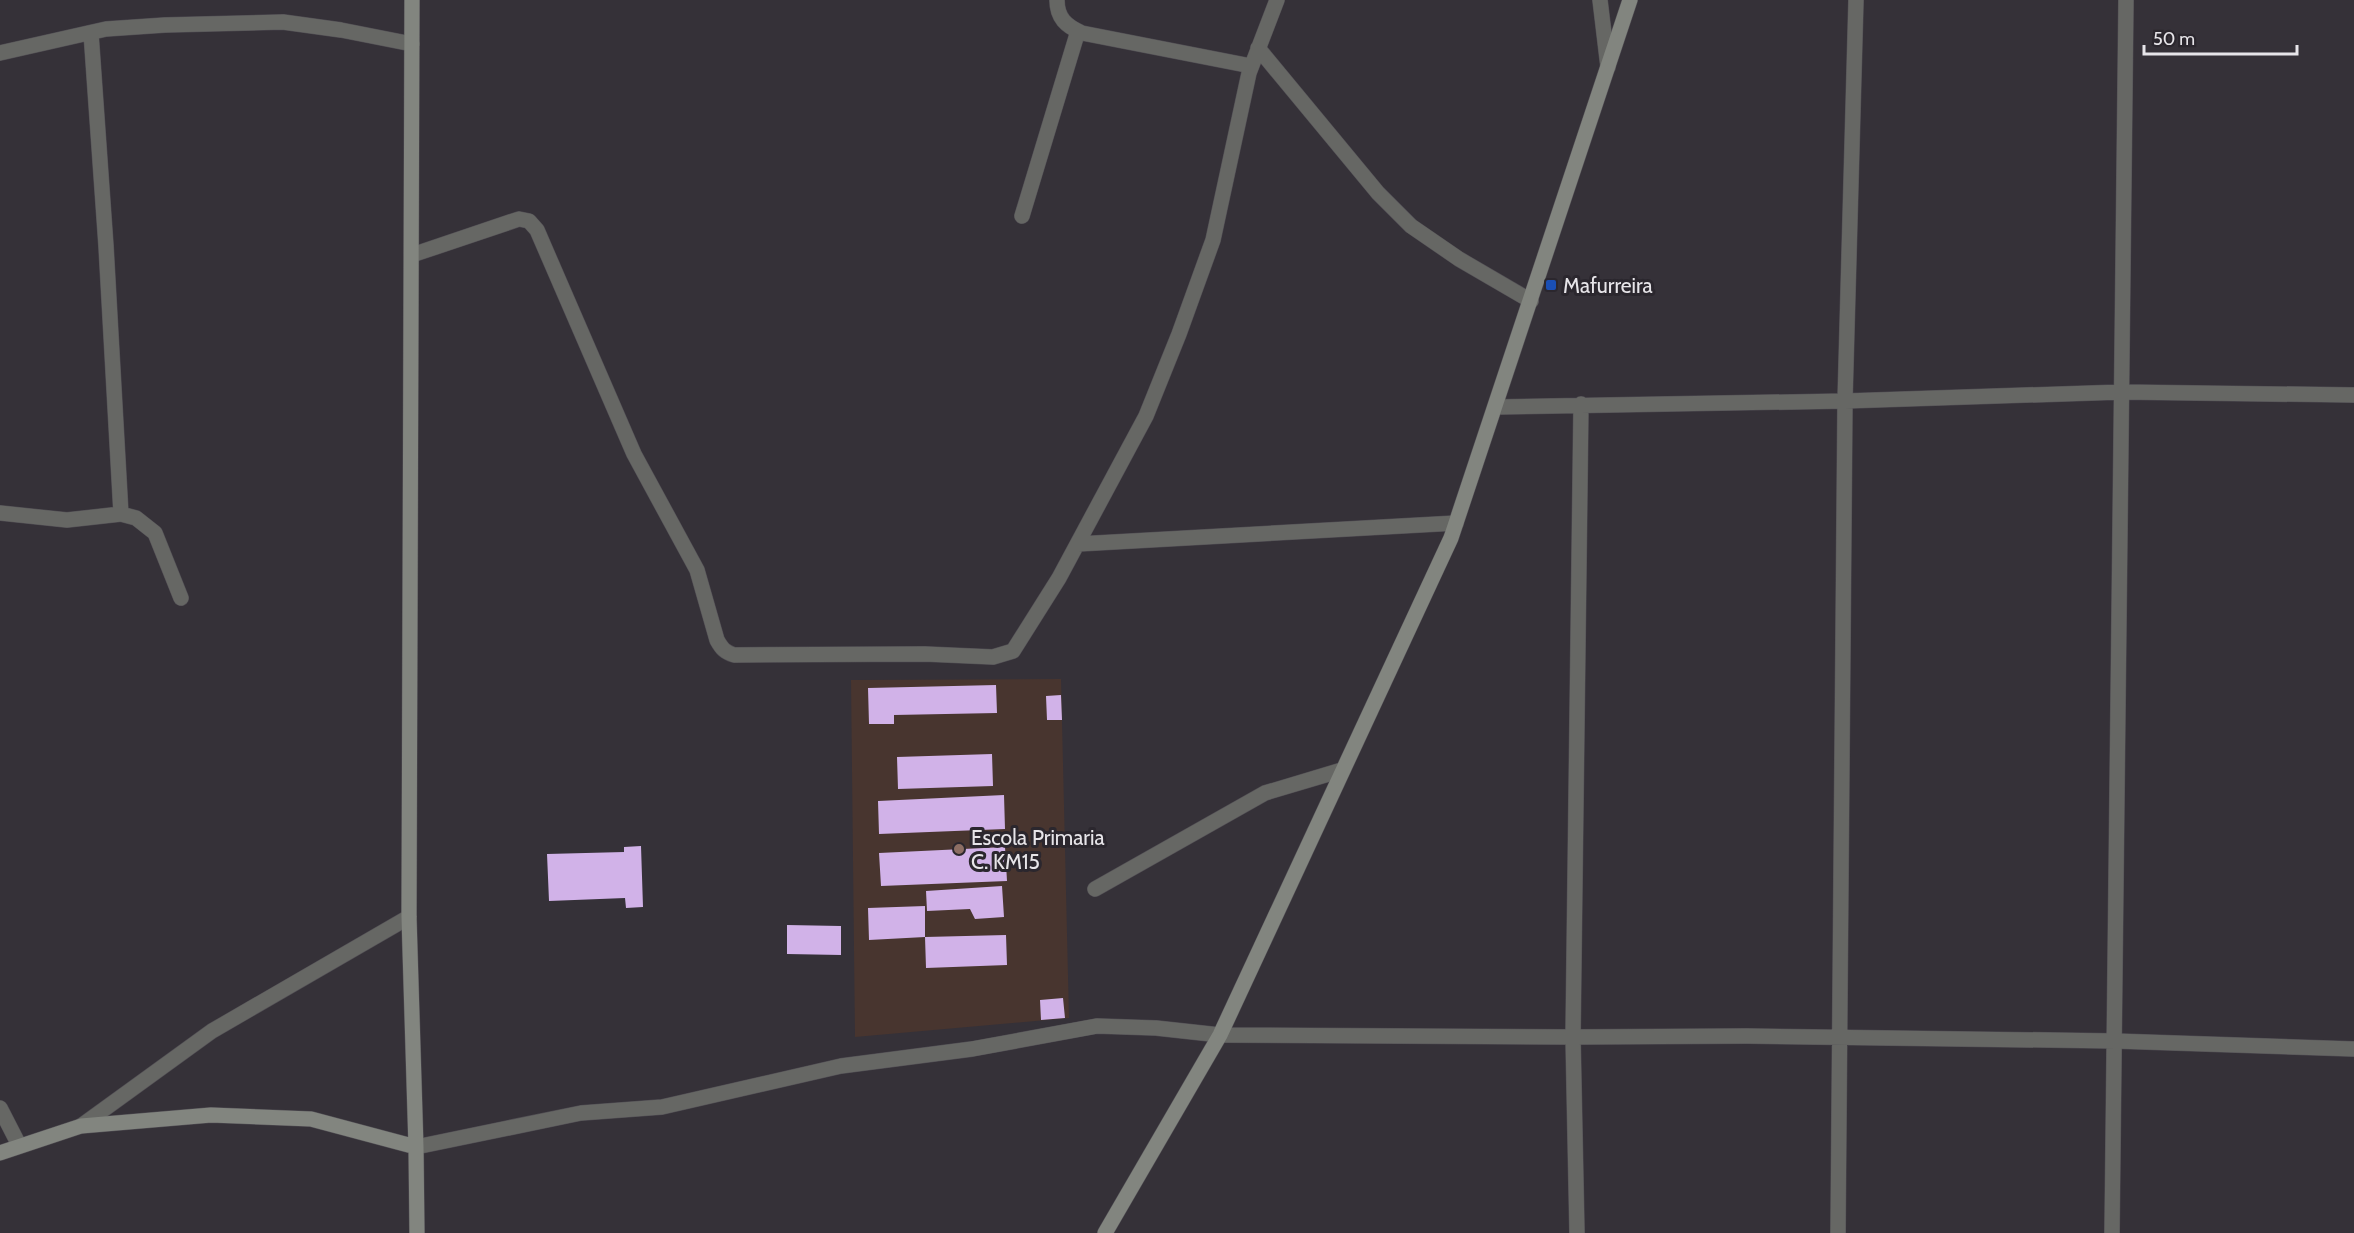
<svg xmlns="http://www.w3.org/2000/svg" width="2354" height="1233" font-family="Cabin,sans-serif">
<rect width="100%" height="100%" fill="#353138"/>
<path fill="#48352f" d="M1061 679 1069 1018 855 1037 851 680Z"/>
<path fill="#d1b2e8" d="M996 685 997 713 894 715V724H869L868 688Z
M1061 695 1062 720H1047L1046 696Z
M992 754 993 786 898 789 897 757Z
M1004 795 1005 829 879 834 878 801Z
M641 846 643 907 626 908 625 898 549 901 547 854 624 852V847Z
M1005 847 1007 881 881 886 879 853Z
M1002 886 1004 917 975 919 970 909 927 911 926 891Z
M925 906V937L869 940 868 908Z
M787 925 841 926V955L787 954Z
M1006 935 1007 965 926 968 925 937Z
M1063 998 1065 1018 1041 1020 1040 1000Z"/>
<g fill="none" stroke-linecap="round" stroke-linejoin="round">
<defs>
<path id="street" d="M1057 0C1057 18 1066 26 1082 33L1251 66
M1600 0 1608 67
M91 33 106 246 121 514
M1258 48 1378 193 1411 226 1459 259 1531 301
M0 53 106 29 165 25 283 22 341 30 412 44
M1022 216 1078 31
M412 255 519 219 529 221 537 230 634 454 697 570 717 640C722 649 725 652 734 655L925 654 993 657 1013 651 1059 578 1146 416 1179 334 1213 240 1249 73 1277 0
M1496 407 1845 401 2122 392 2354 395
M0 513 67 520 121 514 136 518 155 533 181 598
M1078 544 1456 523
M1095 889 1265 793 1342 770
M0 1108 19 1145
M81 1126 212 1031 409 917
M416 1147 581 1113 662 1107 841 1066 972 1049 1097 1026 1156 1028 1220 1035 1573 1037 1747 1036 2115 1041 2354 1049
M1577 1233 1573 1037 1581 404
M1838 1233 1845 401 1856 0
M2112 1233 2126 0"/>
<path id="secondary" d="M412 0 409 917 416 1147 417 1233
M0 1153 81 1126 211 1115 311 1119 416 1147
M1105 1233 1220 1035 1451 538 1630 0"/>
</defs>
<use href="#street" stroke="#514e54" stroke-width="16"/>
<use href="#secondary" stroke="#514e54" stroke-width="16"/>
<use href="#street" stroke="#666764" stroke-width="15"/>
<use href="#secondary" stroke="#82857f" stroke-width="15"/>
</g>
<rect fill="#1a4fb4" stroke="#2b272e" stroke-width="2" x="1545" y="279" width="12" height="12" rx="3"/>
<circle fill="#8d6e63" stroke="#2b272e" stroke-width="2" cx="959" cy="849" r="6"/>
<g text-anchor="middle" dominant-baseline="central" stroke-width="6" stroke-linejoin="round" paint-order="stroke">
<g font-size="21" fill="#e7e5e9" stroke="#2b272e" text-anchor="start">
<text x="1563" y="285">Mafurreira</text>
<text x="971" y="837">Escola Primaria<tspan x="971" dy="24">C. KM15</tspan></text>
</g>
</g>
<path d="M2144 45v9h153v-9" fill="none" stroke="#e7e5e9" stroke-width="3"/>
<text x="2153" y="45" font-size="18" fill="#e7e5e9" stroke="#2b272e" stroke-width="4.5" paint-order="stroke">50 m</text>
</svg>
